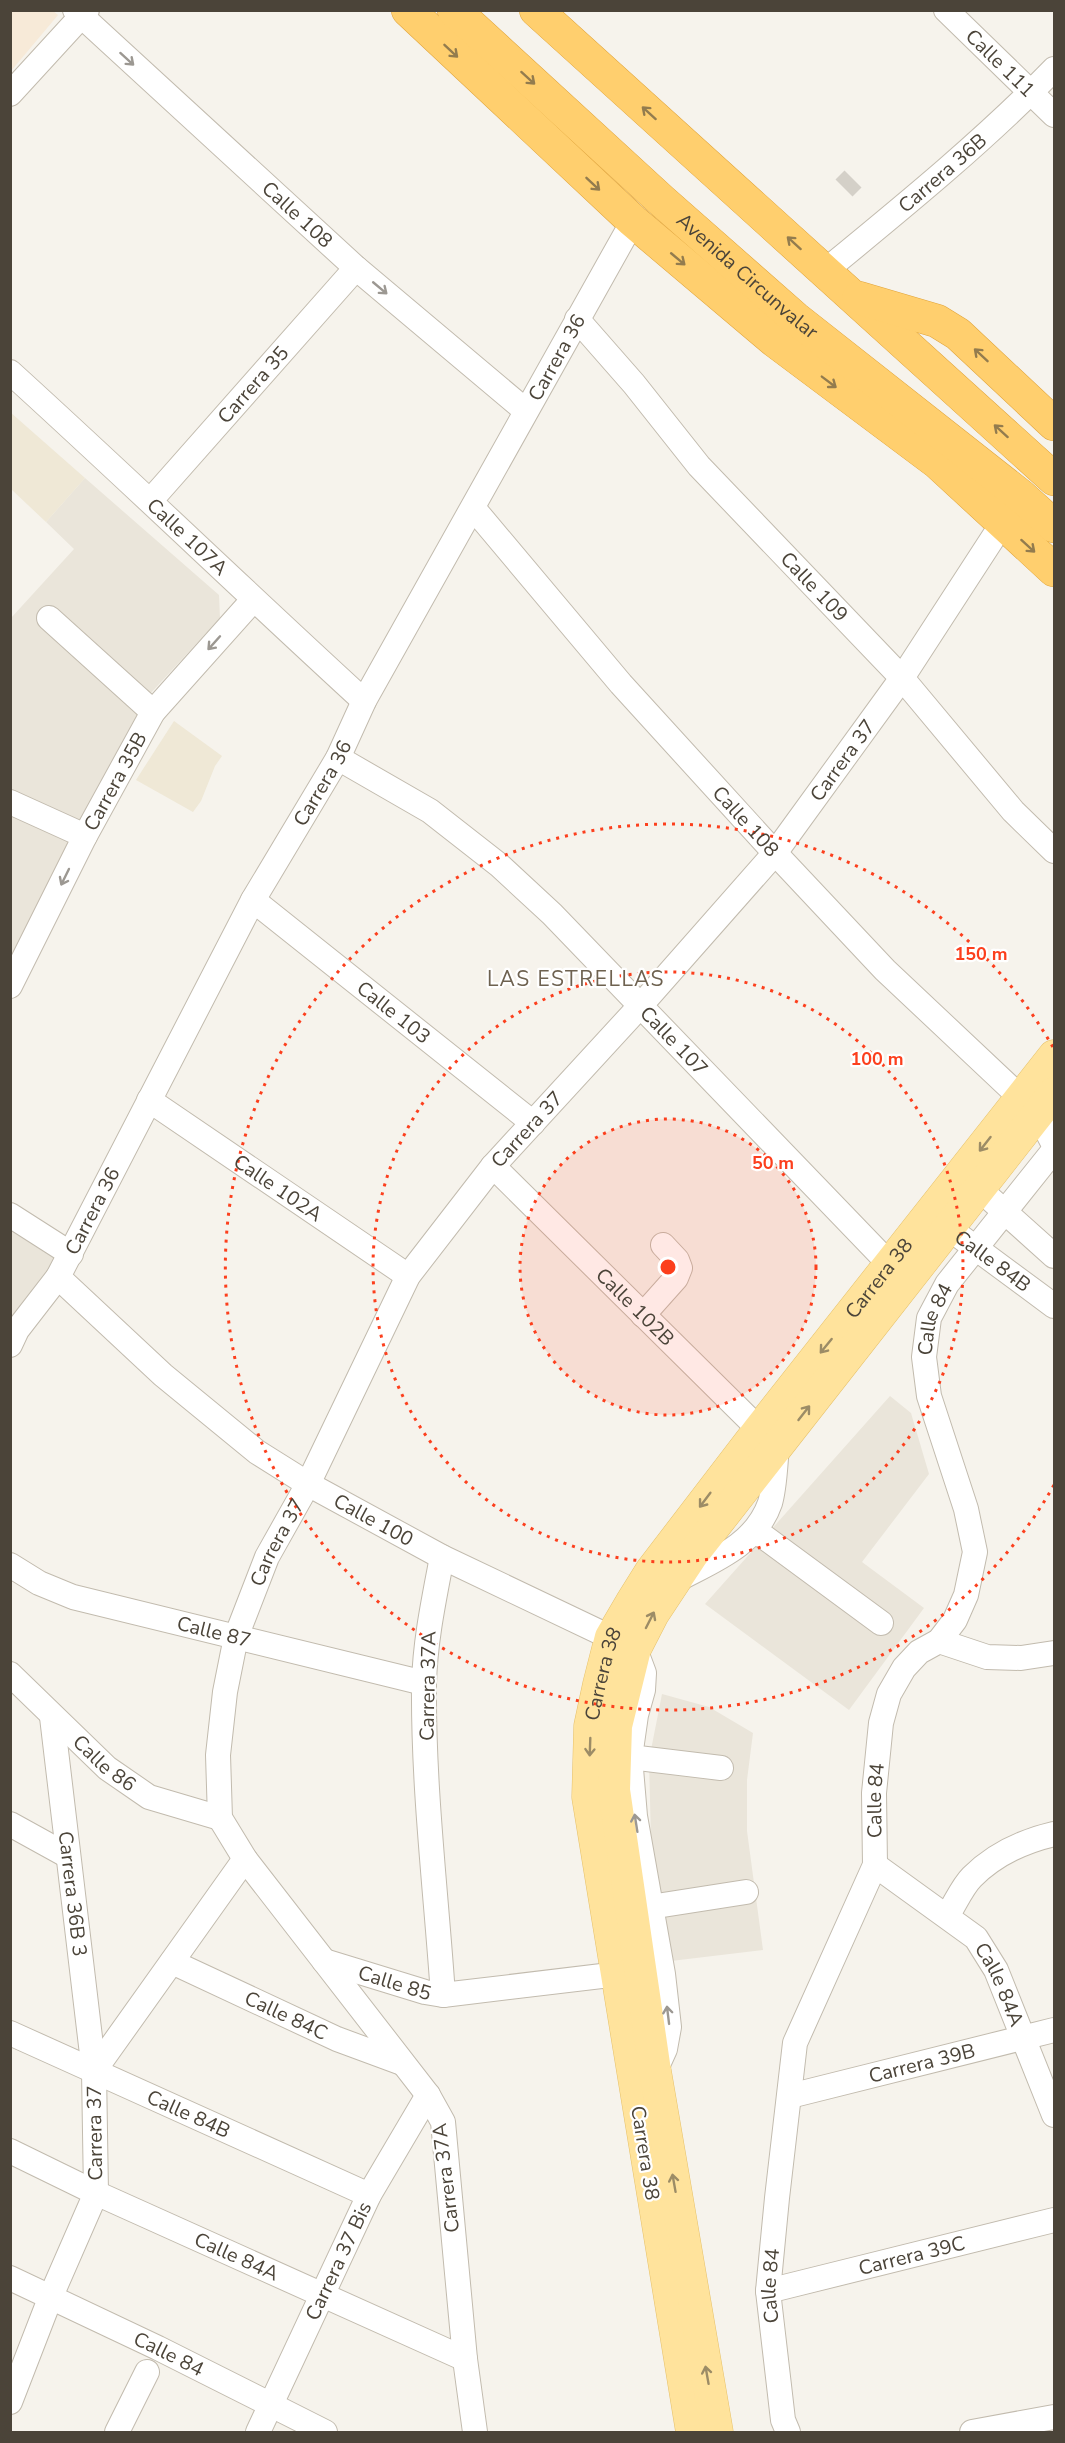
<svg xmlns="http://www.w3.org/2000/svg" width="1065" height="2443" font-family="'Nunito Sans',sans-serif">
<rect width="100%" height="100%" fill="#f6f3ec"/>
<path fill="#eae5da" d="M85 478 219 595 220 618 149 695 75 831 11 956V618L74 549 46 522Z
M11 1231 57 1260 11 1319Z
M890 1396 911 1413 929 1474 862 1562 924 1608 849 1710 705 1604Z
M662 1694 709 1707 753 1733 747 1780V1831L763 1950 671 1961 651 1840 649 1760Z"/>
<path fill="#f7ead8" d="M11 10 53 11 58 15 11 71Z"/>
<path fill="#efe8d6" d="M10 412 85 478 46 522 11 489Z
M174 721 222 756 215 766 201 801 193 812 136 780Z"/>
<g fill="none" stroke-linecap="round" stroke-linejoin="round">
<path stroke="#d4d0c8" stroke-width="24" stroke-dasharray="24 12" stroke-linecap="butt" d="M844 188 853 179"/>
<defs>
<g id="minor">
<path id="s1" d="M75 10 356 268 526 411"/>
<path id="s2" d="M946 10 1054 115"/>
<path d="M10 94 87 10"/>
<path id="s3" d="M825 271C903 207 984 141 1054 69"/>
<path id="s4" d="M577 319 634 384 699 466 902 678 1013 811 1054 851"/>
<path id="s5" d="M10 372C130 481 245 592 364 701"/>
<path id="s6" d="M151 500 356 268"/>
<path id="s7" d="M474 509 621 684 775 853 885 970 1038 1114 1054 1145"/>
<path d="M49 618 153 712"/>
<path id="s8" d="M338 758 430 811 499 865 552 914 901 1276"/>
<path d="M10 802 85 836"/>
<path id="s9" d="M253 900 533 1123"/>
<path id="s10" d="M10 986 85 836 153 712 253 600"/>
<path id="s11" d="M149 1100 408 1276"/>
<path id="s12" d="M493 1166 777 1447C775 1465 775 1486 770 1503 755 1546 712 1561 675 1581"/>
<path d="M967 1178 1054 1256"/>
<path d="M10 1215 71 1254"/>
<path id="s13" d="M935 1218 1054 1306"/>
<path id="s14" d="M58 1277 163 1375 257 1452 308 1484 442 1557 635 1649 644 1673 643 1690 636 1715 630 1757 635 1816 663 1974 669 2027 665 2049 655 2071"/>
<path d="M643 1315 676 1278 680 1268 677 1260 663 1245"/>
<path id="s15" d="M10 1345 17 1330 58 1277 253 900 338 758 364 701 633 221"/>
<path d="M756 1531 881 1623"/>
<path d="M442 1557C434 1599 425 1641 424 1684 423 1787 436 1892 443 1995"/>
<path id="s16" d="M10 1565 39 1583 73 1597 424 1683"/>
<path d="M939 1641 987 1657 1021 1658 1054 1653"/>
<path id="s17" d="M10 1674 107 1768 149 1797 220 1818"/>
<path id="s18" d="M52 1717 94 2071"/>
<path d="M630 1757 721 1768"/>
<path d="M10 1824 68 1856"/>
<path id="s19" d="M875 1865 976 1938 996 1970 1054 2115"/>
<path d="M650 1907 746 1892"/>
<path d="M947 1916C955 1904 962 1887 972 1877 995 1854 1024 1841 1054 1834"/>
<path id="s20" d="M324 1961 425 1992 443 1995 635 1972"/>
<path id="s21" d="M172 1962 337 2039 402 2063"/>
<path id="s22" d="M10 2033 369 2195"/>
<path id="s23" d="M790 2096 1054 2030"/>
<path id="s24" d="M10 2151 96 2193 465 2359"/>
<path id="s25" d="M10 2278 158 2348 325 2432"/>
<path id="s26" d="M768 2291 1054 2220"/>
<path d="M10 2402 51 2296 96 2193 94 2071 245 1859"/>
<path d="M117 2432 147 2372"/>
<path id="s27" d="M258 2432 369 2195 428 2095"/>
<path id="s28" d="M475 2432 465 2359 443 2122 428 2095 245 1859 220 1818 218 1755 225 1692 236 1637 267 1557 308 1484 408 1276 493 1166 641 1005 775 853 902 678 1002 524"/>
<path id="s29" d="M788 2432 783 2420 768 2291 777 2198 795 2043 875 1865 874 1793 881 1723 889 1694 904 1668 919 1652 939 1641 955 1620 966 1595 975 1552 966 1509 929 1396 924 1357 929 1318 947 1284 1054 1150"/>
<path d="M972 2432 1054 2417"/>
</g>
<g id="major">
<path id="s30" d="M692 2432 588 1797 590 1726 599 1684 611 1637 631 1603 651 1571 759 1430 1054 1056"/>
<path d="M717 2432 655 2071 614 1790 616 1726 635 1649 653 1614 692 1555 1054 1093"/>
</g>
<g id="highway">
<path d="M408 10 633 221 775 341 938 463 1054 570"/>
<path id="s31" d="M454 10 661 200 795 318 1021 496 1054 526"/>
<path d="M536 10 1054 479"/>
<path d="M859 298 937 321 958 334 1054 424"/>
</g>
</defs>
<use href="#minor" stroke="#c2bbae" stroke-width="26"/>
<use href="#major" stroke="#e6c16a" stroke-width="33"/>
<use href="#highway" stroke="#e0a43c" stroke-width="34"/>
<use href="#minor" stroke="#fff" stroke-width="24"/>
<use href="#major" stroke="#ffe39c" stroke-width="32"/>
<use href="#highway" stroke="#ffcf6e" stroke-width="33"/>
</g>
<defs><path id="oneway-shaft" d="M-6 0H5M1.5-3L5.5 0L1.5 3" fill="none" stroke-width="1.6" stroke-linecap="round" stroke-linejoin="round" transform="scale(1.5)"/></defs>
<g stroke="#937c4e">
<use href="#oneway-shaft" transform="translate(451 51) rotate(43)"/>
<use href="#oneway-shaft" transform="translate(528 78) rotate(42)"/>
<use href="#oneway-shaft" transform="translate(649 113) rotate(-138)"/>
<use href="#oneway-shaft" transform="translate(593 184) rotate(43)"/>
<use href="#oneway-shaft" transform="translate(794 243) rotate(-138)"/>
<use href="#oneway-shaft" transform="translate(678 259) rotate(40)"/>
<use href="#oneway-shaft" transform="translate(981 355) rotate(-137)"/>
<use href="#oneway-shaft" transform="translate(829 382) rotate(37)"/>
<use href="#oneway-shaft" transform="translate(1001 431) rotate(-138)"/>
<use href="#oneway-shaft" transform="translate(1028 546) rotate(42)"/>
</g>
<g stroke="#9c9892">
<use href="#oneway-shaft" transform="translate(127 59) rotate(42)"/>
<use href="#oneway-shaft" transform="translate(380 288) rotate(40)"/>
<use href="#oneway-shaft" transform="translate(214 643) rotate(132)"/>
<use href="#oneway-shaft" transform="translate(65 877) rotate(116)"/>
<use href="#oneway-shaft" transform="translate(636 1823) rotate(-99)"/>
<use href="#oneway-shaft" transform="translate(668 2015) rotate(-97)"/>
</g>
<g stroke="#9c8c66">
<use href="#oneway-shaft" transform="translate(985 1144) rotate(128)"/>
<use href="#oneway-shaft" transform="translate(826 1346) rotate(129)"/>
<use href="#oneway-shaft" transform="translate(804 1413) rotate(-52)"/>
<use href="#oneway-shaft" transform="translate(705 1500) rotate(127)"/>
<use href="#oneway-shaft" transform="translate(650 1620) rotate(-63)"/>
<use href="#oneway-shaft" transform="translate(590 1747) rotate(92)"/>
<use href="#oneway-shaft" transform="translate(674 2183) rotate(-100)"/>
<use href="#oneway-shaft" transform="translate(707 2375) rotate(-100)"/>
</g>
<circle cx="668" cy="1267" r="148" fill="#fc3f1d" fill-opacity=".12"/>
<g fill="none" stroke="#fc3f1d" stroke-width="3" stroke-dasharray="3 6">
<circle cx="668" cy="1267" r="148"/>
<circle cx="668" cy="1267" r="295"/>
<path d="M1054 1485A443 443 0 1 1 1054 1049"/>
</g>
<g text-anchor="middle" dominant-baseline="central" stroke-width="4.5" stroke-linejoin="round" paint-order="stroke">
<g font-size="20" fill="#4b4439" stroke="#fff">
<text stroke="none"><textPath href="#s2" startOffset="76">Calle 111</textPath></text>
<text stroke="none"><textPath href="#s3" startOffset="153">Carrera 36B</textPath></text>
<text stroke="none"><textPath href="#s1" startOffset="302">Calle 108</textPath></text>
<text stroke="none"><textPath href="#s31" startOffset="396">Avenida Circunvalar</textPath></text>
<text stroke="none"><textPath href="#s15" startOffset="1130">Carrera 36</textPath></text>
<text stroke="none"><textPath href="#s6" startOffset="154">Carrera 35</textPath></text>
<text stroke="none"><textPath href="#s5" startOffset="242">Calle 107A</textPath></text>
<text stroke="none"><textPath href="#s4" startOffset="358">Calle 109</textPath></text>
<text stroke="none"><textPath href="#s28" startOffset="1947">Carrera 37</textPath></text>
<text stroke="none"><textPath href="#s10" startOffset="230">Carrera 35B</textPath></text>
<text stroke="none"><textPath href="#s15" startOffset="644">Carrera 36</textPath></text>
<text stroke="none"><textPath href="#s7" startOffset="414">Calle 108</textPath></text>
<text stroke="none"><textPath href="#s9" startOffset="180">Calle 103</textPath></text>
<text stroke="none"><textPath href="#s8" startOffset="442">Calle 107</textPath></text>
<text stroke="none"><textPath href="#s28" startOffset="1461">Carrera 37</textPath></text>
<text stroke="none"><textPath href="#s11" startOffset="156">Calle 102A</textPath></text>
<text stroke="none"><textPath href="#s15" startOffset="158">Carrera 36</textPath></text>
<text stroke="none"><textPath href="#s13" startOffset="72">Calle 84B</textPath></text>
<text stroke="none"><textPath href="#s30" startOffset="1254">Carrera 38</textPath></text>
<text stroke="none"><textPath href="#s12" startOffset="200">Calle 102B</textPath></text>
<text stroke="none"><textPath href="#s29" startOffset="1174">Calle 84</textPath></text>
<text stroke="none"><textPath href="#s14" startOffset="400">Calle 100</textPath></text>
<text stroke="none"><textPath href="#s28" startOffset="975">Carrera 37</textPath></text>
<text stroke="none"><textPath href="#s16" startOffset="216">Calle 87</textPath></text>
<text stroke="none"><textPath href="#s30" startOffset="768">Carrera 38</textPath></text>
<text transform="translate(428 1686) rotate(-89)">Carrera 37A</text>
<text stroke="none"><textPath href="#s17" startOffset="130">Calle 86</textPath></text>
<text stroke="none"><textPath href="#s29" startOffset="652">Calle 84</textPath></text>
<text stroke="none"><textPath href="#s18" startOffset="178">Carrera 36B 3</textPath></text>
<text stroke="none"><textPath href="#s20" startOffset="74">Calle 85</textPath></text>
<text stroke="none"><textPath href="#s19" startOffset="177">Calle 84A</textPath></text>
<text stroke="none"><textPath href="#s21" startOffset="126">Calle 84C</textPath></text>
<text stroke="none"><textPath href="#s23" startOffset="136">Carrera 39B</textPath></text>
<text stroke="none"><textPath href="#s22" startOffset="196">Calle 84B</textPath></text>
<text transform="translate(95 2133) rotate(-91)">Carrera 37</text>
<text transform="translate(645 2153) rotate(81)">Carrera 38</text>
<text transform="translate(446 2178) rotate(-97)">Carrera 37A</text>
<text stroke="none"><textPath href="#s24" startOffset="250">Calle 84A</textPath></text>
<text stroke="none"><textPath href="#s26" startOffset="148">Carrera 39C</textPath></text>
<text stroke="none"><textPath href="#s27" startOffset="189">Carrera 37 Bis</textPath></text>
<text stroke="none"><textPath href="#s29" startOffset="148">Calle 84</textPath></text>
<text stroke="none"><textPath href="#s25" startOffset="176">Calle 84</textPath></text>
</g>
<g font-size="21" letter-spacing="1.5" fill="#6e6250" stroke="#fff">
<text x="576" y="979">LAS ESTRELLAS</text>
</g>
</g>
<circle cx="668" cy="1267" r="9" fill="#fc3f1d" stroke="#fff" stroke-width="3"/>
<g font-size="18" text-anchor="middle" font-weight="bold" fill="#fc3f1d" stroke="#fff" stroke-width="4.5" stroke-linejoin="round" paint-order="stroke">
<text x="981" y="960">150 m</text>
<text x="877" y="1065">100 m</text>
<text x="773" y="1169">50 m</text>
</g>
<rect width="1065" height="2443" fill="none" stroke="#4b4439" stroke-width="24"/>
</svg>
